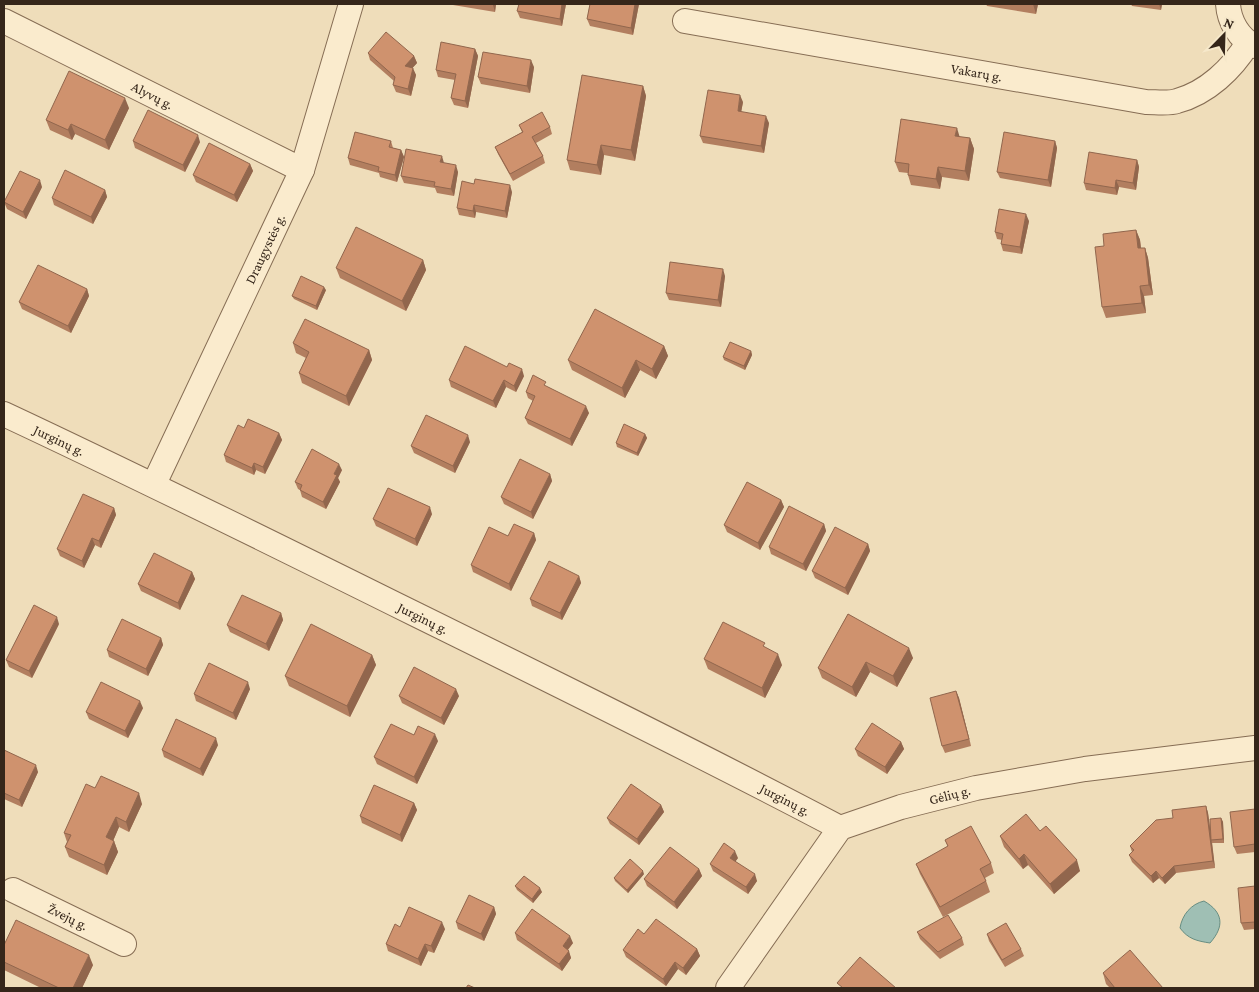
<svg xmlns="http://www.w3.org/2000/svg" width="1259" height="992" font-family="'Crimson Pro',serif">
<rect width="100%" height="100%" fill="#efddba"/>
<path fill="#9fbfb4" stroke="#678d82" d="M1204 901C1223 912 1225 926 1210 943 1197 941 1188 939 1180 928 1182 915 1191 904 1204 901Z"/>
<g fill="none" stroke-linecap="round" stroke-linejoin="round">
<defs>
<g id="street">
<path d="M1228 4C1229 21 1239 39 1255 46"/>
<path id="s1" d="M4 21 302 170"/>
<path id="s2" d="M685 21 1146 102C1156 102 1168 104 1177 101 1207 93 1232 69 1248 43"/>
<path id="s3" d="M4 414C143 479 280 547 417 615 559 685 700 754 840 828"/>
<path id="s4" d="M154 484 302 170 351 4"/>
<path id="s5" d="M13 890 124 944"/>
<path id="s6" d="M728 988 840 828 901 807 976 788 1085 769 1255 748"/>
</g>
</defs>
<use href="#street" stroke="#866d54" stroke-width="26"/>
<use href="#street" stroke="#faebcd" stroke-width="24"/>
</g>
<path fill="#b27e5f" d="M452 4H496L495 12 453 5Z
M566 4 562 26 520 18 517 11Z
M590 4H639L633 35 590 26 587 19Z
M986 4H1038L1036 14 987 6Z
M1131 4H1162L1161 10 1132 6Z
M475 49 478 56 468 108 454 105 451 98 455 80 438 77 436 70Z
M368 53 414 56 417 63 412 68 416 75 411 96 396 92 393 85 394 81 370 60Z
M534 67 530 93 481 84 478 77Z
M643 86 646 96 635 161 604 155 601 175 570 170 567 160Z
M743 102 741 112 769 123 764 153 703 143 700 136Z
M129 108 109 150 75 134 72 140 50 130 46 120Z
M519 125 550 127 552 134 536 143 543 156 545 163 513 181 498 154 495 147 522 132Z
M960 137 970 138 974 149 969 181 942 177 940 189 911 185 908 175V173L899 172 895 162Z
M133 141 200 142 185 172 135 148Z
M391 141 393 148 401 150 404 157 397 182 380 177 379 173 350 165 348 158Z
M1055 141 1057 148 1051 187 1000 178 997 172Z
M1137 160 1139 167 1136 190 1119 187 1117 195 1086 190 1084 183Z
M444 163 458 172 454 196 437 193 435 188 404 183 401 176Z
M250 164 253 171 237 202 196 182 193 175Z
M42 187 26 219 7 209 4 202Z
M105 190 107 197 93 224 54 205 52 198Z
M512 192 507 218 476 212 475 218 459 215 457 208Z
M1029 221 1022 254 1003 251 1001 244 1002 240 997 239 995 232Z
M1136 230 1140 240 1141 248H1145L1148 258 1153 295 1144 296 1146 313 1106 318 1102 307 1104 246Z
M423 260 426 270 406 311 340 278 336 268Z
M725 276 721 307 669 300 666 293Z
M87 289 89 296 71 333 22 309 19 302Z
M326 290 317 310 294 299 292 296Z
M293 343 369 350 372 360 349 406 302 383 299 373 306 358 296 353Z
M664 346 668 356 656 379 640 370 625 398 572 370 568 360Z
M751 351 752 355 745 370 724 360 723 357Z
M524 376 516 392 506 387 496 408 451 387 449 380Z
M548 387 589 413 572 446 528 424 525 418 533 401 528 398 526 392Z
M244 428 279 433 282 440 265 474 256 470 254 475 226 462 224 455Z
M645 434 647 438 638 456 617 447 616 443Z
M470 442 455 473 414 453 411 446Z
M342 470 338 478 340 482 326 509 302 497 300 490 298 489 295 482Z
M550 474 552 481 533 519 504 504 501 497Z
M781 500 784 507 760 550 727 532 724 525Z
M114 508 116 515 101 548 95 545 84 568 60 556 57 549Z
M432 514 417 546 376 526 373 519Z
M824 524 826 531 806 571 771 554 769 547Z
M534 533 536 540 511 591 473 572 471 565 508 536Z
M868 544 870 551 848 595 815 578 812 571Z
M192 572 195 579 180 610 141 591 138 584Z
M579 576 581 583 562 620 532 606 530 599Z
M281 613 283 620 269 651 230 632 227 625Z
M848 614 913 658 897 687 870 672 856 697 822 678 818 668Z
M59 624 32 678 9 667 6 660Z
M161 638 163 645 148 676 109 657 107 650Z
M372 655 376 665 350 717 289 686 285 676Z
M704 659 782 665 765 698 708 669Z
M250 689 236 720 196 701 194 694Z
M956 691 959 698 971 746 945 753 942 746Z
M399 696H459L444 725 402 703Z
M143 708 128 738 89 719 86 712Z
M438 741 417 784 377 764 374 757Z
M901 742 904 749 887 774 858 756 855 749Z
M218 745 203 776 164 757 162 750Z
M4 750 38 772 22 807 4 799V800Z
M95 788 142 804 129 832 119 827 113 841H114L118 852 107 875 69 857 65 847 67 842 64 833Z
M414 803 417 810 402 842 362 823 360 816Z
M661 805 664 812 639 845 610 824 607 818Z
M1206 806 1208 813 1211 833 1221 818 1223 822 1224 843H1212V841L1215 868 1176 873 1165 884 1159 878 1153 883 1132 862 1129 855 1132 852 1130 846 1173 818Z
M1255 809V852L1237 854 1234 847Z
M1040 831 1080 871 1054 894 1028 865 1023 869 1004 847 1000 836Z
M945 840 991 863 994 873 985 878 990 892 943 917 920 874 916 864 948 847Z
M738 858 735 861 757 881 748 894 713 871 710 864Z
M699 869 702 876 677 909 647 886 644 879Z
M644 874 628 893 615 881 614 878Z
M515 886 542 892 533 903 517 890Z
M1255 886V929L1244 930 1241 923Z
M494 907 496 914 484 941 458 929 456 922Z
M400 927 445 929 434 953 428 951 421 966 388 951 386 944Z
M917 932 962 938 964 945 940 959 920 939Z
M515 933 573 943 568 950 571 958 562 971 517 940Z
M644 934 697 949 700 956 686 975 678 969 666 986 626 957 623 950Z
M987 934 1021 949 1024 956 1005 967 989 941Z
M4 945 93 965 82 988H41L4 970Z
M1103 973 1163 988H1110L1106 984Z"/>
<path fill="#91664d" d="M493 4H496L495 12 493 5Z
M562 4H566L562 26 560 19Z
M635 4H639L633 35 631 28Z
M1033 4H1038L1036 14Z
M1159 4H1162L1161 10Z
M475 49 478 56 468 108 465 101Z
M414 56 417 63 408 73 405 66Z
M531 60 534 67 530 93 527 86Z
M413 68 416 75 411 96 408 89Z
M643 86 646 96 635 161 631 150Z
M740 95 743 102 740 118 738 111Z
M125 98 129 108 109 150 105 140Z
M766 116 769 123 764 153 761 146Z
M71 124 75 134 72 140 68 130Z
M957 128 960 138 955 136Z
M198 135 200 142 185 172 183 165Z
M970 138 974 149 969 181 965 171Z
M1055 141 1057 148 1051 187 1048 180Z
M601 145 604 155 601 175 597 165Z
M401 150 404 157 397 182 395 175Z
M442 156 444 163 440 162Z
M1137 160 1139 167 1136 190 1133 183Z
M250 164 253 171 237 202 234 195Z
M456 165 458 172 454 196 451 189Z
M938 167 942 177 940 189 936 179Z
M40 180 42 187 26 219 23 212Z
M1116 180 1119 187 1117 195 1115 188Z
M510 185 512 192 507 218 505 211Z
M105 190 107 197 93 224 91 217Z
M474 205 476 212 475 218 473 211Z
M1026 214 1029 221 1022 254 1020 247Z
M1136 230 1140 240 1142 259 1138 248Z
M1145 248 1148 258 1153 295 1149 285Z
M423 260 426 270 406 311 402 301Z
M723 269 725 276 721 307 718 300Z
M1140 286 1144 296 1146 313 1142 303Z
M324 287 326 290 317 310 316 306Z
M87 289 89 296 71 333 68 326Z
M664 346 668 356 656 379 652 369Z
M369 350 372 360 349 406 346 396Z
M751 351 752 355 745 370 744 366Z
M636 360 640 370 625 398 622 388Z
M522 369 524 376 516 392 514 386Z
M504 380 506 387 496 408 493 401Z
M586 406 589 413 572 446 570 439Z
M279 433 282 440 265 474 263 467Z
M645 434 647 438 638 456 637 453Z
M468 435 470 442 455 473 453 466Z
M254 463 256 470 254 475 252 468Z
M339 464 342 470 338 478 340 482 326 509 323 502 334 474Z
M550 474 552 481 533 519 531 512Z
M781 500 784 507 760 550 758 543Z
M430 507 432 514 417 546 415 539Z
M114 508 116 515 101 548 99 541Z
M824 524 826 531 806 571 803 564Z
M534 533 536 540 511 591 509 584Z
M92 538 95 545 84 568 82 561Z
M868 544 870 551 848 595 845 588Z
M192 572 195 579 180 610 178 603Z
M579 576 581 583 562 620 560 613Z
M281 613 283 620 269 651 266 644Z
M57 617 59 624 32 678 29 671Z
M161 638 163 645 148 676 146 669Z
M909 648 913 658 897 687 893 676Z
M778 654 782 665 765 698 762 688Z
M372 655 376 665 350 717 347 706Z
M866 662 870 672 856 697 852 687Z
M248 682 250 689 236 720 233 713Z
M456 689 459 696 444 725 441 718Z
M956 691 959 698 971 746 969 739Z
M140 701 143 708 128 738 125 731Z
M435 734 438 741 417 784 414 777Z
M216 738 218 745 203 776 200 769Z
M901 742 904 749 887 774 885 767Z
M36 765 38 772 22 807 19 800Z
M139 793 142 804 129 832 126 822Z
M414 803 417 810 402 842 400 835Z
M661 805 664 812 639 845 637 839Z
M1206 806 1208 813 1215 868 1213 861Z
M116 817 119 827 110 848 106 837Z
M1221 818 1223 822 1224 843 1223 839Z
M114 841 118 852 107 875 104 865Z
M735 851 738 858 733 865 730 858Z
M1024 854 1028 865 1023 869 1019 859Z
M1077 860 1080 871 1054 894 1050 884Z
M1174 866 1176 873 1165 884 1162 878Z
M699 869 702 876 677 909 674 902Z
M643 871 644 874 628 893 627 890Z
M1156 871 1159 878 1153 883 1151 876Z
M755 874 757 881 748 894 746 887Z
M540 888 542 892 533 903 532 899Z
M494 907 496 914 484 941 481 934Z
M442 922 445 929 434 953 431 946Z
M570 936 573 943 565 953 563 946Z
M425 944 428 951 421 966 418 959Z
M697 949 700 956 686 975 683 968Z
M569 951 571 958 562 971 559 964Z
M89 955 93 965 82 988H73Z
M675 962 678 969 666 986 663 979Z"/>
<path fill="#cf926e" stroke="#91664d" d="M519 4H562L560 19 517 11Z
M590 4H635L631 28 587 19Z
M386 32 414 56 405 66 413 68 408 89 393 85 395 77 368 53Z
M441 42 475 49 465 101 451 98 456 74 436 70Z
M483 52 531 60 527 86 478 77Z
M69 71 125 98 105 140 71 124 68 130 46 120Z
M582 75 643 86 631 150 601 145 597 165 567 160Z
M708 90 740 95 738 111 766 116 761 146 700 136Z
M148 110 198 135 183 165 133 141Z
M542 112 550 127 532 137 543 156 510 174 495 147 523 132 519 125Z
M901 119 957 128 955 136 970 138 965 171 938 167 936 179 908 175 909 164 895 162Z
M355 132 391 141 389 147 401 150 395 175 378 171 379 167 348 158Z
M1004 132 1055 141 1048 180 997 172Z
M209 143 250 164 234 195 193 175Z
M406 149 442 156 440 162 456 165 451 189 434 186 435 182 401 176Z
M1089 152 1137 160 1133 183 1116 180 1115 188 1084 183Z
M65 170 105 190 91 217 52 198Z
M20 171 40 180 23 212 4 202Z
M475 179 510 185 505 211 474 205 473 211 457 208 462 181 474 184Z
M999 209 1026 214 1020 247 1001 244 1003 234 995 232Z
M356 227 423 260 402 301 336 268Z
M1136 230 1138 248H1145L1149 285 1140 286 1142 303 1102 307 1095 247 1104 246 1103 234Z
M670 262 723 269 718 300 666 293Z
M38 265 87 289 68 326 19 302Z
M301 276 324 287 316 306 292 296Z
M595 309 664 346 652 369 636 360 622 388 568 360Z
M305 319 369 350 346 396 299 373 309 352 293 343Z
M730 342 751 351 744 366 723 357Z
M465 346 507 367 509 363 522 369 514 386 504 380 493 401 449 380Z
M533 375 546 382 544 385 586 406 570 439 525 418 535 396 526 392Z
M426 415 468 435 453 466 411 446Z
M248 419 279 433 263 467 254 463 252 468 224 455 238 425 244 428Z
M624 424 645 434 637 453 616 443Z
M312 449 339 464 334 474 337 475 323 502 300 490 302 485 295 482Z
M520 459 550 474 531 512 501 497Z
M747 482 781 500 758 543 724 525Z
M388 488 430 507 415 539 373 519Z
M83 494 114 508 99 541 92 538 82 561 57 549Z
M789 506 824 524 803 564 769 547Z
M514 524 534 533 509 584 471 565 489 527 508 536Z
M835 527 868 544 845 588 812 571Z
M154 553 192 572 178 603 138 584Z
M549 561 579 576 560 613 530 599Z
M242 595 281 613 266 644 227 625Z
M34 605 57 617 29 671 6 660Z
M848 614 909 648 893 676 866 662 852 687 818 668Z
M122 619 161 638 146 669 107 650Z
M723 622 765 643 763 646 778 654 762 688 704 659Z
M311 624 372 655 347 706 285 676Z
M209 663 248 682 233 713 194 694Z
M414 667 456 689 441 718 399 696Z
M101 682 140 701 125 731 86 712Z
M956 691 969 739 942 746 930 698Z
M176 719 216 738 200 769 162 750Z
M872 723 901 742 885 767 855 749Z
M391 724 414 735 418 726 435 734 414 777 374 757Z
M4 750 36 765 19 800 4 793Z
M101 776 139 793 126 822 116 817 106 837 114 841 104 865 65 847 71 835 64 833 86 784 95 788Z
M631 784 661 805 637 839 607 818Z
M374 785 414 803 400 835 360 816Z
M1206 806 1213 861 1174 866 1162 878 1156 871 1151 876 1129 855 1134 850 1130 846 1156 820 1173 818 1172 810Z
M1255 809V844L1234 847 1230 812Z
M1026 814 1040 831 1046 826 1077 860 1050 884 1024 854 1019 859 1000 836Z
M1221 818 1223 839 1211 840 1210 819Z
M971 826 991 863 980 869 986 881 940 907 916 864 948 846 945 840Z
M724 843 735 851 730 858 755 874 746 887 710 864Z
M670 847 699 869 674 902 644 879Z
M630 859 643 871 627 890 614 878Z
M524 876 540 888 532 899 515 886Z
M1255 886V922L1241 923 1238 888Z
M469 895 494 907 481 934 456 922Z
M409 907 442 922 431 946 425 944 418 959 386 944 395 924 400 927Z
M532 909 570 936 563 946 569 951 559 964 515 933Z
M948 915 962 938 938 952 917 932Z
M656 919 697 949 683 968 675 962 663 979 623 950 638 929 644 934Z
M16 920 89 955 73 988H59L4 962V945Z
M1006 923 1021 949 1002 960 987 934Z
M1130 950 1163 988H1115L1103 973Z
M860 957 896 988H843L837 983Z
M468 985 475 988H466Z"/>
<g text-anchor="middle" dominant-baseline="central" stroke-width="5" stroke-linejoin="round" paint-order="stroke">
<g font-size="14" fill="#35261a" stroke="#f6e8ca">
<text stroke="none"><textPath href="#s2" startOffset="296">Vakarų g.</textPath></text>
<text stroke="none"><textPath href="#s1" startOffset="166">Alyvų g.</textPath></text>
<text stroke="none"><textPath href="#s4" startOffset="260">Draugystės g.</textPath></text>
<text stroke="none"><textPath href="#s3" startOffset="61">Jurginų g.</textPath></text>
<text stroke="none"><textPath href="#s3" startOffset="466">Jurginų g.</textPath></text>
<text stroke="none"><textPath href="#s6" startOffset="310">Gėlių g.</textPath></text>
<text stroke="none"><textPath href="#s3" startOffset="871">Jurginų g.</textPath></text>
<text stroke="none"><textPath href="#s5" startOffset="61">Žvejų g.</textPath></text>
</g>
</g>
<rect width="1259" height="992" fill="none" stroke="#35261a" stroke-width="10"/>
<g transform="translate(1224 35) rotate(23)" stroke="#f6e8ca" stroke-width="4" paint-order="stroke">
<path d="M0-4L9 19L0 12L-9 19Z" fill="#35261a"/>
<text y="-8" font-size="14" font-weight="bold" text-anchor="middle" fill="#35261a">N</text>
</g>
</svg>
